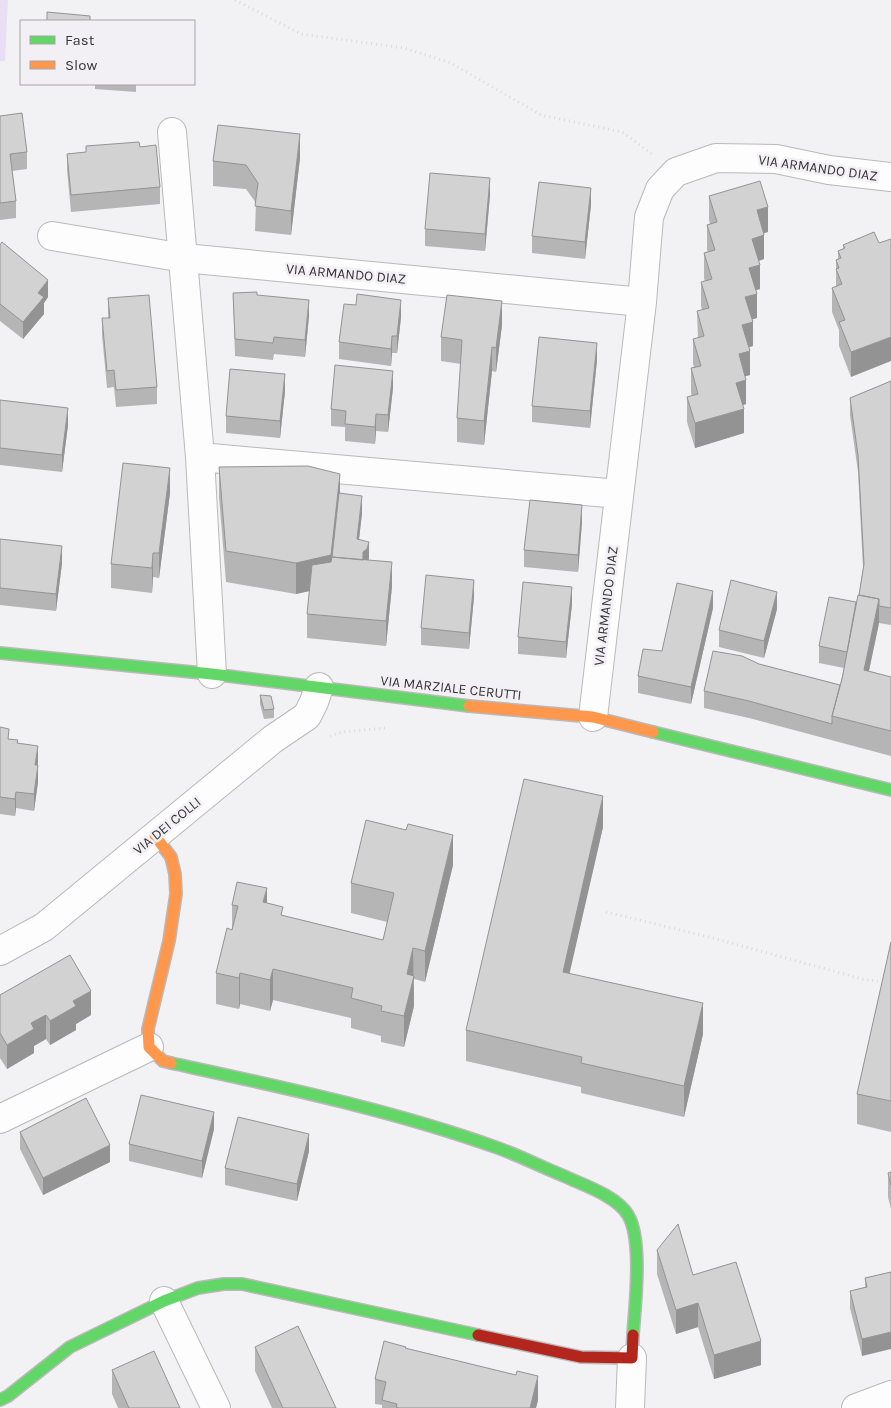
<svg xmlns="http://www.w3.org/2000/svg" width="891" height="1408" font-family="Karla,sans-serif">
<rect width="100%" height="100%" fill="#f2f1f3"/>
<path fill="#e8dff4" d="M0 0H8L5 61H0Z"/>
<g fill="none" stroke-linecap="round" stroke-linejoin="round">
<defs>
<path id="street" d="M172 132 200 457 212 674
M52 236 184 258 642 302
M200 457 619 494
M593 717 642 302 649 217 660 189 676 172 716 158 776 159 829 170 891 177
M0 951 44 927 273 739 307 716 314 702 319 687
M0 1119 149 1047
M164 1301 216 1408
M630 1408 632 1358
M856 1408 891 1395"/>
<path id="fast" d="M0 653 212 674 469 706
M653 732 891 790
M171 1063C281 1087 392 1110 498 1148 520 1156 542 1167 564 1176 583 1185 617 1196 628 1215 643 1240 635 1306 633 1335
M0 1400 8 1396 70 1347 164 1301 198 1288 224 1284H242L478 1335"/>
<path id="slow" d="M469 706 593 717 653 732
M155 836 171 857 175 874 176 894 169 941 148 1029 149 1047 163 1061 171 1063"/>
<path id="jam" d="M478 1335 581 1357 632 1358 633 1335"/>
</defs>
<use href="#street" stroke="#bab9ba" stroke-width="30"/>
<use href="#fast" stroke="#bab9ba" stroke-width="14"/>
<use href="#slow" stroke="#bab9ba" stroke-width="14"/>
<use href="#jam" stroke="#bab9ba" stroke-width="14"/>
<path stroke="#dadada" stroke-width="3" stroke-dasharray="1 4" stroke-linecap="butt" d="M235 0 301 34 404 48 451 63 541 115 622 132 652 154
M330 736 342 732 385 728
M606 912 713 938 862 979 878 981"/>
<use href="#street" stroke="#fdfdfd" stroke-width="28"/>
<use href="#fast" stroke="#63d668" stroke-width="11"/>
<use href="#slow" stroke="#ff974d" stroke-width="11"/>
<use href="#jam" stroke="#b3261e" stroke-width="11"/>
</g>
<path fill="#b5b5b5" d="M95 84H136V92L95 89Z
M0 116 27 152V169L12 171 16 201V218L0 220Z
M86 146 140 147 160 187V204L71 212 67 170V154L86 152Z
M300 158 291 235 255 231 256 203 246 189 213 186V161Z
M490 195 485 251 425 246V229Z
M709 196 768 232 763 233 764 259 759 261 760 289 756 290 757 318 752 319 753 346 749 347 750 375 745 376 746 404 743 405 744 433 695 448 687 422V397L692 396 691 393V368L694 367 693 364V339L698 338 697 311 702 310 701 306V282L705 281 704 278V253L708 252 707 250V225L710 224 709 220Z
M591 205 585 259 532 253V236Z
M874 232 851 377 839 346V330L832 312V288L836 286V260L838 259V251L843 249V245Z
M0 245 48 297 44 303V314L23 339 0 321Z
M233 293 257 295 309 316 305 357 274 354 273 360 235 356Z
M108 298 157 387V404L116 407 114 387 107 388 102 335V318H108Z
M401 317 397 353H392L391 366 339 359V342Z
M502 325 496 372 492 371 484 445 457 442V418L461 364 441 361V337Z
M597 360 590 428 532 422V406Z
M891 381V625L879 623 869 671 891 677V756L749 718 704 708V691L759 664 840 685 844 668 819 663V646L856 602 859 595 863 568 858 472 850 415V398Z
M393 388 388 432 376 431 375 444 345 441V427L331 426V409Z
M285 391 280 438 226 433V416Z
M0 400 68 425 62 472 0 465Z
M219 467 340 493 362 513 359 540 369 558 368 560 392 586 386 646 307 638V614L310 591 296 594 226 582 219 497Z
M170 493 159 578 153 577 152 593 111 588V564Z
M582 522 578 572 524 567V550Z
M0 539 62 563 56 611 0 605Z
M474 597 469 649 421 645V628Z
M572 604 566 658 518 654V637Z
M713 608 691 704 638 693V676L662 651Z
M777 609 764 658 719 647V630Z
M260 695 274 709V718L264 719 260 704Z
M0 727 9 739 18 743 37 765 38 782 34 811 16 808 15 816 0 814Z
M603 827 569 973 703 1034 684 1117 581 1093V1087L466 1061V1030Z
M453 865 425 982 414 979V1006L404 1047 381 1042V1036L351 1028V1018L273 1000 270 1011 240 1004 239 1009 216 1004V973L232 929V905L267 903 283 916 383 940 387 922 351 913V883Z
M891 942V1132L857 1124V1094Z
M0 995 91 1015 76 1024V1030L50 1045 46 1039 34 1046V1053L7 1069 0 1058Z
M214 1129 202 1178 129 1161V1144Z
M20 1132 110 1162 43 1195 20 1149Z
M309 1151 297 1201 225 1185V1168Z
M891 1172V1209L888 1197V1173Z
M657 1250 693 1275 761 1365 714 1379 698 1327 676 1334 657 1274Z
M891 1272 862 1356 850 1308V1291L865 1287V1278Z
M255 1347 336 1408H272L255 1371Z
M112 1370 180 1408H118L112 1394Z
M375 1379 538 1400 536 1408H382V1405L375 1404Z"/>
<path fill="#939394" d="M300 134V158L291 235V211Z
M490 178V195L485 251V234Z
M591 188V205L585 259V242Z
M768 207V232L757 235V210Z
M764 235V259L752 263V239Z
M760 265V289L749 292V268Z
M48 280V297L44 303V314L23 339V322L38 293Z
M757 294V318L745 321V297Z
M309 300V316L305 357V340Z
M401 300V317L397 353V336Z
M502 301V325L496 372V348Z
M753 322V346L742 349V325Z
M392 336V353L391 366V349Z
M891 337V361L851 377V352Z
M597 343V360L590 428V411Z
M492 347V371L484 445V421Z
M750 351V375L739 378V354Z
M393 371V388L388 432V415Z
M285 374V391L280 438V421Z
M746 380V404L736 407V383Z
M68 408V425L62 472V455Z
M744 409V433L695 448V423Z
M376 414V431L375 444V427Z
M170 468V493L159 578V553Z
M340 474V505L331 586 296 594V563Z
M362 496V513L357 556V539Z
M582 505V522L578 572V555Z
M369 542V558L367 566 362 567 363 552Z
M62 546V563L56 611V594Z
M153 553V577L152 593V568Z
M392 562V586L386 646V621Z
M474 580V597L469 649V633Z
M572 587V604L566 658V642Z
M713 591V608L691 704V687Z
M777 592V609L764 658V641Z
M879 599V623L864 694V670Z
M38 746V763L35 781V765Z
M38 765V782L34 811V794Z
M16 792V808L15 816V799Z
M603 796V827L563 1002V972Z
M453 835V865L425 982V951Z
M267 888V919L263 902Z
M413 948 414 1006 404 1047V1016L407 974Z
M273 969V1000L270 1011V980Z
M240 973V1004L239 1009V978Z
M91 991V1015L76 1024V1030L50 1045V1021L73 1001Z
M703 1003V1034L684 1117V1086Z
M46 1015V1039L34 1046V1053L7 1069V1045L31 1023Z
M214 1112V1129L202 1178V1161Z
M309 1134V1151L297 1201V1184Z
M110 1145V1162L43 1195V1178Z
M698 1303V1327L676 1334V1310Z
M891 1332V1349L862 1356V1339Z
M761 1341V1365L714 1379V1355Z
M538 1376V1400L536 1408H530Z"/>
<path fill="#d2d2d3" stroke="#939394" d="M47 12 90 16V21H47Z
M22 113 27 152 10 154 16 201 0 203V116Z
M218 125 300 134 291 211 255 206 258 183 246 165 213 161Z
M139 142 140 147 156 145 160 187 71 195 67 154 86 152V146Z
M430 173 490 178 485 234 425 229Z
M760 181 768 207 757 210 764 235 752 239 760 265 749 268 757 294 745 297 753 322 742 325 750 351 739 354 746 380 736 383 744 409 695 423 687 397 698 394 691 368 701 366 693 339 704 336 697 311 709 308 701 282 712 279 704 253 715 250 707 225 717 222 709 196Z
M539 182 591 188 585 242 532 236Z
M874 232 879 243 891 239V337L851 352 839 322 845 320 832 288 842 284 836 269 839 268 836 260 841 258 838 251 845 248 843 245Z
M2 242 48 280 38 293 44 297 23 322 0 304V245Z
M257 292V295L309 300 305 340 274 337 273 343 235 339 233 293Z
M357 294 401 300 397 336H392L391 349 339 342 344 304 356 305Z
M149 295 157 387 116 390 114 370 107 371 102 318H110L108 298Z
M447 295 502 301 496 348 492 347 484 421 457 418 462 340 441 337Z
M539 337 597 343 590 411 532 406Z
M335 365 393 371 388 415 376 414 375 427 345 424 346 411 331 409Z
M230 369 285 374 280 421 226 416Z
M891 381V608L879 606V599L859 595 864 564 858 455 850 398Z
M0 400 68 408 62 455 0 448Z
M123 463 170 468 159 553H153L152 568 111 564Z
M308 466 340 474 331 555 296 563 226 551 219 467Z
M339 493 362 496 357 539 369 542 367 549 363 552V560L332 557Z
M530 500 582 505 578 555 524 550Z
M0 539 62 546 56 594 0 588Z
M332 557 392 562 386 621 307 614 312 565 331 562Z
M426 575 474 580 469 633 421 628Z
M731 580 777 592 764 641 719 630Z
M523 582 572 587 566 642 518 637Z
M677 583 713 591 691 687 638 676 643 649 662 651Z
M858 595 879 599 864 670 891 677V731L832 716 842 679Z
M829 597 856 602 847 652 819 646Z
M713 651 742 656 759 664 840 685 832 716V724L749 701 704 691Z
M260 695 271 696 274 709 264 710Z
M0 727 9 729 8 739 18 740 17 743 38 746 35 765H38L34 794 16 792 15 799 0 797Z
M524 779 603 796 563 972 703 1003 684 1086 581 1063 582 1057 466 1030Z
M366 820 406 830 408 824 453 835 425 951 413 948 407 974 414 976 404 1016 381 1011 382 1006 351 998 353 988 273 969 270 980 240 973 239 978 216 973 227 928 232 930 238 906 232 905 237 882 267 888 263 902 283 907 281 915 383 940 394 893 351 883Z
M891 942V1101L857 1094Z
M70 955 91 991 73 1001 76 1006 50 1021 46 1015 31 1023 34 1029 7 1045 0 1033V995Z
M141 1095 214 1112 202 1161 129 1144Z
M86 1098 110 1145 43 1178 20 1132Z
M238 1117 309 1134 297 1184 225 1168Z
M891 1172V1185L888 1173Z
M678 1224 693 1275 736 1262 761 1341 714 1355 698 1303 676 1310 657 1250Z
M891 1272V1332L862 1339 850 1291 867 1287 865 1278Z
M298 1326 336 1408H283L255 1347Z
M384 1341 406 1347 405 1348 516 1375 517 1371 538 1376 530 1408H399L396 1407 397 1404 382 1400 386 1382 375 1379Z
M154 1351 180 1408H129L112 1370Z"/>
<g text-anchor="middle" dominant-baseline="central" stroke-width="5" stroke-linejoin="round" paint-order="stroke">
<g font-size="14" fill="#353536" stroke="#f2f0f4">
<text transform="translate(818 168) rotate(8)">VIA ARMANDO DIAZ</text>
<text transform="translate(346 274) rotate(5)">VIA ARMANDO DIAZ</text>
<text transform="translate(606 606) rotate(-83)">VIA ARMANDO DIAZ</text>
<text transform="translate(451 688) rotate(6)">VIA MARZIALE CERUTTI</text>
<text transform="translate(167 826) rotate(-39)">VIA DEI COLLI</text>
</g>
</g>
<rect x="20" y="20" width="175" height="65" fill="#f2f0f4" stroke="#a6a5a8"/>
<rect x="30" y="36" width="25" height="8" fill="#63d668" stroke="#a6a5a8"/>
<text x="65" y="45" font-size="15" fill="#353536">Fast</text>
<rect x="30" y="61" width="25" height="8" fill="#ff974d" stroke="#a6a5a8"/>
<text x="65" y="70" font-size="15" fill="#353536">Slow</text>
</svg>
